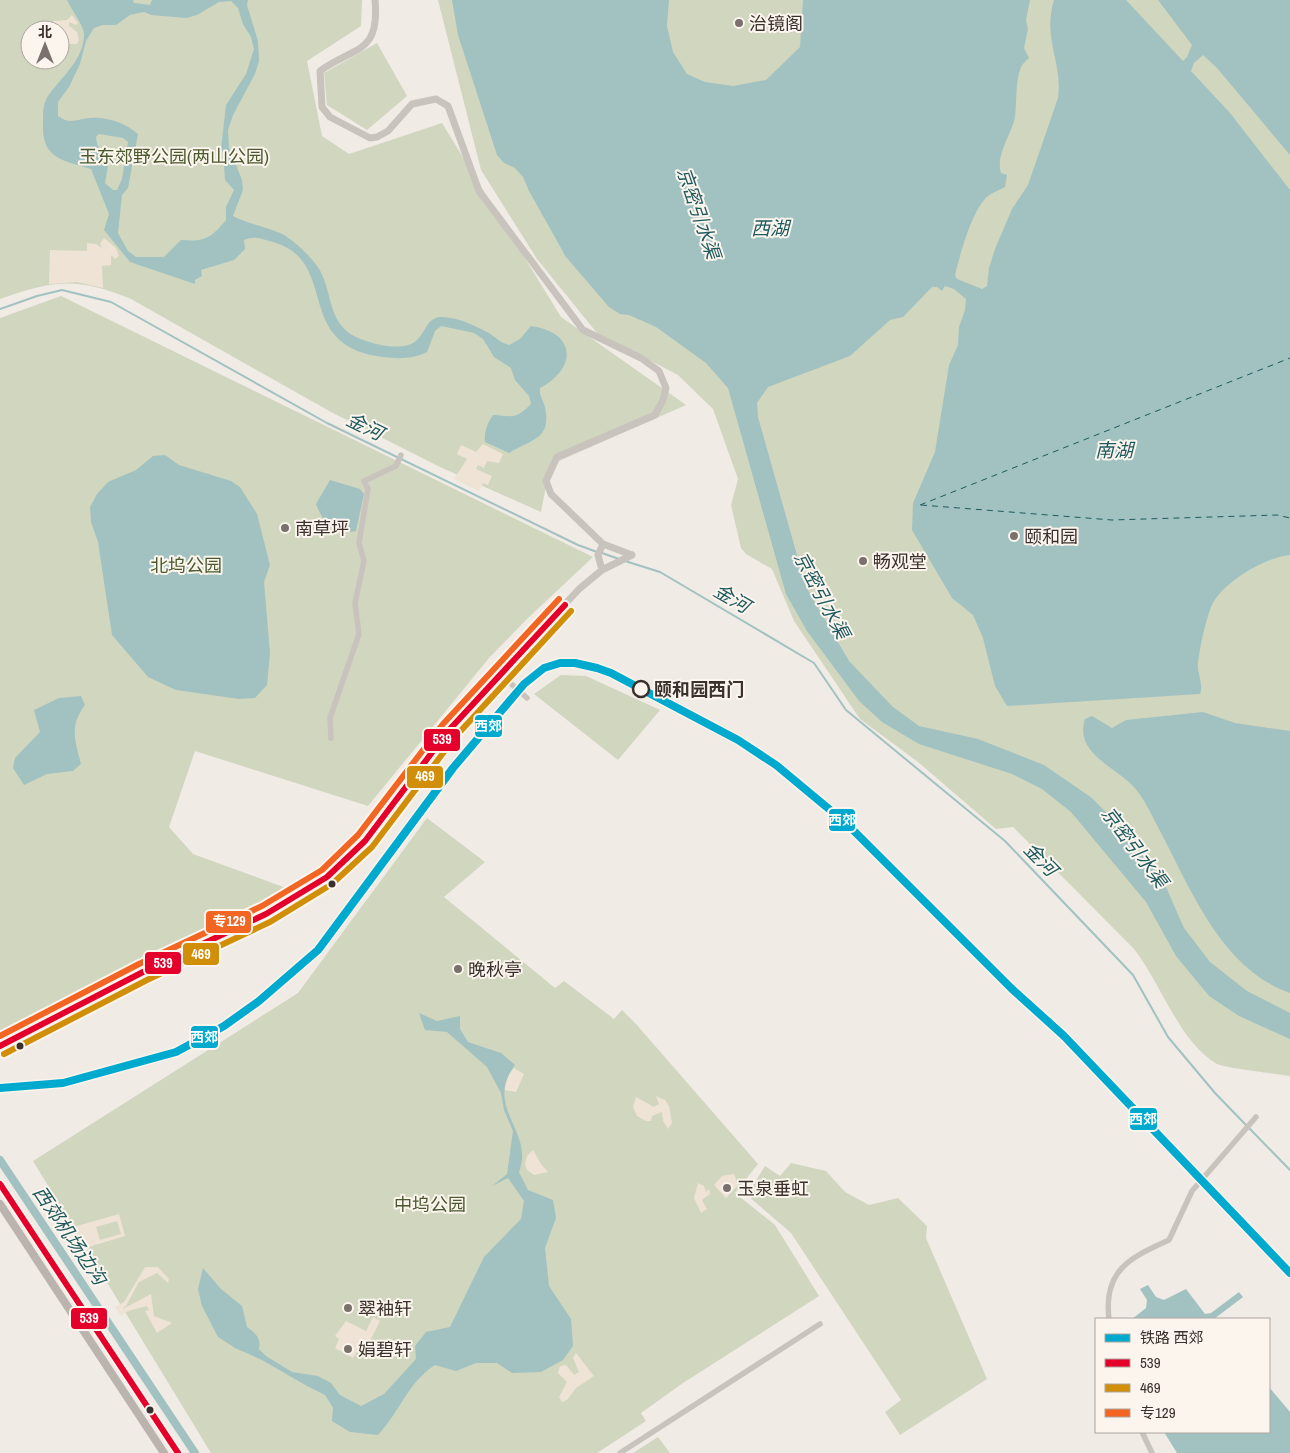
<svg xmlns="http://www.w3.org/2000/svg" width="1290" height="1453" font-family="'Archivo Narrow','Noto Sans SC',sans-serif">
<rect width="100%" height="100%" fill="#f0ebe5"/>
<path fill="#d1d6bf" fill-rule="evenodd" d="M0 0H362L361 26 307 61 322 136 349 154 442 123 561 317 686 405 550 465 541 512 440 467 331 412 131 299C76 277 55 280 0 299ZM30 30H60V60H30Z
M438 0H1290V1076C1278 1074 1225 1068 1217 1064 1179 1042 1161 983 1134 949L1013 827 996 829 918 762 860 719 794 621 772 569 746 554 741 548 731 505 738 479 713 409 678 375 597 333 537 259 481 170Z
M377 43 407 96 367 130 327 105 324 73Z
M61 296 593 557 528 618 489 658 368 806 195 751 169 827 193 854 286 888 254 908 0 1032V318Z
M561 675 586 676 660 710 618 760 534 694Z
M427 818 485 862 444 897 555 988 564 981 614 1019 622 1010 636 1024 758 1164 735 1193 775 1225 819 1296 683 1383 641 1413 646 1421 597 1453H211L33 1161 298 993Z
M791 1163 826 1171 845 1192 869 1205 898 1198 927 1226 926 1238 987 1379 900 1435 885 1412 901 1400 791 1233 747 1195 765 1166 780 1176Z
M658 1437 670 1453H633Z"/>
<path fill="#eee3d5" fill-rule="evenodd" d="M72 15 78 23 76 25 69 22V26L77 32 79 40 77 44H60V30H54L53 21 67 20Z
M104 238 116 248 119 256 115 259 111 255V265L102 266 103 288 77 282 49 284 50 250 87 251V243L96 244 102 248 100 244Z
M483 444 503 454 499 463 487 461 484 468 478 465 476 469 492 476 488 485 483 483 479 491 454 479 467 459 457 454 461 445 476 452Z
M514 1068 524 1074 516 1092 504 1090 507 1077Z
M656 1096 665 1100 669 1106 672 1123 668 1129 663 1121 662 1112 652 1116 651 1121H646L637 1116 633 1107 636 1097 654 1107 659 1104Z
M533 1150 541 1164 548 1172 534 1175 527 1170 525 1164 527 1156Z
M734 1174 738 1185 726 1198 714 1185 722 1176Z
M698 1183 704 1186 706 1192 709 1189 710 1194 702 1200 707 1209 701 1213 694 1198Z
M119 1214 125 1236 82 1249 70 1228ZM117 1221 121 1234 100 1240 96 1227Z
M145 1267H158L169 1279 168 1283 157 1273 139 1282 126 1306 119 1311 151 1294 154 1316 172 1323 157 1333 145 1311 149 1310 147 1306 128 1311 121 1316 115 1307 124 1302Z
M373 1317 380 1321 370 1341 385 1348 379 1360 359 1349 353 1358 335 1348 339 1339 335 1336 346 1321 366 1331Z
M576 1353 594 1376 576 1388 567 1400 562 1402 559 1397 567 1382 558 1373 560 1366 566 1365 574 1375 579 1372 573 1358Z"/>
<path fill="#a1c2c1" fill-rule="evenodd" d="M67 0H133L134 3 150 5 152 0H248L247 5 258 41 259 61 255 74 233 115 228 130 229 148 242 180 243 190 233 216C248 224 264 226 280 233 293 239 308 254 317 266 333 287 326 323 356 337 371 344 404 353 417 340 425 333 427 318 440 317 455 316 474 325 487 332 496 337 499 342 509 345L520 339 531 326C576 332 578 368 540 388 539 395 543 400 545 407 552 440 531 439 509 453L485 442C484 432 487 424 493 415 513 416 515 420 531 404L529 396 515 380 511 368 494 357 483 339 474 333 441 326 435 331 427 352C412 359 400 359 383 357 363 354 347 350 333 333 310 303 322 256 273 242 261 239 255 235 244 240L245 249 234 260 201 270 202 276 195 280V284L130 262 104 230 109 214 91 169C61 160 41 158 43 122 43 112 43 104 48 96 62 76 84 60 84 34 84 26 71 9 67 0ZM231 1 238 8 243 24 251 37 254 49 246 74 226 105 221 149 223 152 225 180 234 190 226 207V220C211 238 205 242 181 240L164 257H136L128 251 118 233 122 195 128 188 138 134C124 122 103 115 83 119 73 121 67 123 58 116V102L69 87 80 64 86 41 94 28 103 25H116L130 15 144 12 151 15 186 18 197 15 219 2ZM99 134 123 138 128 142 122 179 117 190H113L105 183 108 166 97 144 96 137Z
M452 0H669L667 26 673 52 687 74 705 82 733 86 766 80 800 47 803 0H1030L1026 20 1028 29 1024 48 1029 58C1026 61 1023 63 1021 67 1015 83 1017 100 1015 117 1012 134 995 155 1001 173L1007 175 1005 187C1000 190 993 192 988 196 972 209 960 255 955 275L957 279 982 289 987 286 989 268 995 249 1012 209 1028 185 1058 98C1063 61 1042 40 1054 0H1126L1183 61 1187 57 1192 45 1158 0H1290V155L1217 68 1203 55 1194 63 1191 71 1230 113 1290 190V555C1265 557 1221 583 1211 607 1206 620 1199 650 1198 664 1197 674 1204 684 1200 694L1007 706 995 686 983 638 973 615 952 598 912 530 913 503 935 452 949 365 958 345 959 327 965 310 966 299 954 289 945 286 942 291 937 287H932L903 317 890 320 850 356 768 387 757 403 758 417 806 587 849 661 893 707 919 726 978 739 1044 765 1092 798 1132 839 1166 887 1184 928 1210 962 1247 991 1290 1013V1039L1239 1016 1209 996 1176 956 1146 902 1071 812 1042 789 1012 774 919 744 882 722 859 701 807 631 786 594 728 388 706 363 656 327 629 315 620 314 609 307 566 257 529 191 523 177 515 168 504 163 497 155 458 35Z
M165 455 179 465 231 481 240 487 257 514 270 565 264 582 270 653 267 685 255 698 239 699 176 690 148 677 112 635 98 542 91 522 90 507 97 494 108 482 136 470 153 456Z
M330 480 360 489 364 494 356 531C335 536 323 523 316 504Z
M81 696 85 705C69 726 75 741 81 764L73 771 47 774 24 785 13 768 15 758 40 732 34 710 59 698Z
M1203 712 1235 723 1290 731V993C1221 969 1191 889 1160 831 1152 816 1144 797 1132 785 1113 766 1074 752 1085 719L1092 716 1112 728 1126 720Z
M419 1013 437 1021 460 1016V1029L468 1042 501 1053 515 1065C483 1108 535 1131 519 1172L528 1190 553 1200 556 1218 545 1248 549 1286 571 1319 573 1346 563 1360 541 1372 512 1373 497 1363H476L456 1371 435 1365C408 1382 399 1413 378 1435L350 1432 332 1421 333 1408 325 1395 307 1386 262 1360 235 1348 218 1337 202 1306 198 1289 203 1268 221 1289 242 1306 247 1327C256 1334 261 1337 259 1349L266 1356 292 1372 318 1376 331 1383 340 1395 361 1406 384 1394 416 1359 415 1346 426 1332 450 1327 484 1257 521 1219 524 1201 508 1178 492 1186 507 1174 513 1131 504 1110 501 1093 487 1067 447 1032 425 1030Z
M1148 1285 1156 1297 1164 1300 1186 1289 1205 1314 1211 1313 1239 1292 1243 1297 1214 1319H1132L1146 1308 1147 1300 1140 1289Z
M1269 1387 1290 1412V1453H1177L1164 1432H1269Z"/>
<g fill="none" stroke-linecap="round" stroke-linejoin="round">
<path stroke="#a1c2c1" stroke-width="2" d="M0 309 37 296 62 290 111 302 327 423 578 545 597 552
M602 553 619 559
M625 561 660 572 814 663 846 710 1005 841 1133 975 1168 1037 1215 1093 1246 1125
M1249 1128 1290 1170"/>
<path stroke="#a1c2c1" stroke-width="8" d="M0 1160 195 1453"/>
<path stroke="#1f5a5e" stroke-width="1" stroke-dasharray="6 5" stroke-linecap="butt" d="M920 505 1290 358
M921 505 1112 520 1277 515 1290 518"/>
<path stroke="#c9c3be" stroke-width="5.5" d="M501 675 527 698
M331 738 330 718 359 634 355 603 364 561 359 543 368 489 364 481 396 466 401 455
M1109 1319C1103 1271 1129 1258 1169 1240L1192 1191 1256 1117
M1142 1432 1152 1453
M620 1453 820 1324"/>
<path stroke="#c9c3be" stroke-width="7" d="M375 0C380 54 355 46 320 71L322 107 330 117 370 138 377 137 388 131 412 104 436 99 448 106 479 191 583 330 641 358 659 371 666 388 663 400 655 415 557 457 546 481 551 494 603 544 632 555
M602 570 598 555 603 544
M0 1046 143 972 266 914 327 877 365 841 423 762 449 730 579 589 602 570 632 555"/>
<path stroke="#bab3ae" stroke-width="8" d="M0 1184 178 1453
M0 1204 164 1453"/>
<defs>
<path id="bus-1" d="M0 1046 143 972 266 914 327 877 365 841 449 730 565 605
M0 1184 178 1453"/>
<path id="bus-2" d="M4 1054 147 980 270 922 332 884 372 847 456 736 571 611"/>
<path id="bus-3" d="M0 1036 139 964 262 906 322 870 358 835 443 724 559 599"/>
</defs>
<use href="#bus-1" stroke="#fbf5ee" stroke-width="10"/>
<use href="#bus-2" stroke="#fbf5ee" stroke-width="10"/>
<use href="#bus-3" stroke="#fbf5ee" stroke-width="10"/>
<use href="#bus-1" stroke="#e4002b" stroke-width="6"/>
<use href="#bus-2" stroke="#d18e09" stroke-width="6"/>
<use href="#bus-3" stroke="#f26522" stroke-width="6"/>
<defs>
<path id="rail-1" d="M0 1088 63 1083 176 1052 224 1026 259 1001 318 950 453 768 524 684 544 668 560 663H575L597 668 611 673 738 740 776 765 847 824 1011 988 1064 1036 1290 1273"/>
</defs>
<use href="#rail-1" stroke="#fbf5ee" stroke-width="11"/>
<use href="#rail-1" stroke="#00a9ce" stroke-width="8"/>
</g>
<g fill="#7a716c" stroke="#fbf5ee" stroke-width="2">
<circle cx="739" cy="23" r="5"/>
<circle cx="285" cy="528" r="5"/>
<circle cx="1014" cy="536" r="5"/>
<circle cx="863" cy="561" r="5"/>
<circle cx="458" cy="969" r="5"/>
<circle cx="727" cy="1188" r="5"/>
<circle cx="348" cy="1308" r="5"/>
<circle cx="348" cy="1349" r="5"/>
</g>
<circle fill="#fbf5ee" stroke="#3b302b" stroke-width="2.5" cx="641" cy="689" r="8"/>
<g fill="#3b302b" stroke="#fbf5ee" stroke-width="2">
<circle cx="332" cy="884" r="4.5"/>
<circle cx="20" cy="1046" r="4.5"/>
<circle cx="150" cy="1410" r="4.5"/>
</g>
<g text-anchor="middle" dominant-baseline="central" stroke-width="4" stroke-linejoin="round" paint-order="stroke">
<g font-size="18" fill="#3b302b" stroke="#fbf5ee" text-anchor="start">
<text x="749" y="23">治镜阁</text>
<text x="295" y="528">南草坪</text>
<text x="1024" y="536">颐和园</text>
<text x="873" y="561">畅观堂</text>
<text x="468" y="969">晚秋亭</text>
<text x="737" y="1188">玉泉垂虹</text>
<text x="358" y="1308">翠袖轩</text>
<text x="358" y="1349">娟碧轩</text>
</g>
<g font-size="18" fill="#4a5a2e" stroke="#fbf5ee">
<text x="174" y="156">玉东郊野公园(两山公园)</text>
<text x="186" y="565">北坞公园</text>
<text x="430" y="1204">中坞公园</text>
</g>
<g font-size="18" font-weight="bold" fill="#3b302b" stroke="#fbf5ee" text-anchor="start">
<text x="654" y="689">颐和园西门</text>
</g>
<g font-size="19" font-style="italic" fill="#1f5a5e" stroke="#fbf5ee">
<text transform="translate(699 213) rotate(71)">京密引水渠</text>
<text x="770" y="228">西湖</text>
<text transform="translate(365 426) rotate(26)">金河</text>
<text x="1114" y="450">南湖</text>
<text transform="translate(822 595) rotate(62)">京密引水渠</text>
<text transform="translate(732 598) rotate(30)">金河</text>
<text transform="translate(1135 847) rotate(53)">京密引水渠</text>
<text transform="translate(1041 859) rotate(46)">金河</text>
<text transform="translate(70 1235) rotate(56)">西郊机场边沟</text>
</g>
</g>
<g stroke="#fbf5ee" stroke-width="2">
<rect x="474" y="714" width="29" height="24" rx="5" fill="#00a9ce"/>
<rect x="423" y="728" width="38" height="24" rx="5" fill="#e4002b"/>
<rect x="406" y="765" width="38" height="24" rx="5" fill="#d18e09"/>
<rect x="828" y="808" width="28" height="24" rx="5" fill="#00a9ce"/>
<rect x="205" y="910" width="47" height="24" rx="5" fill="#f26522"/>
<rect x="182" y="942" width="38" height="24" rx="5" fill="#d18e09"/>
<rect x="144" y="951" width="38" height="24" rx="5" fill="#e4002b"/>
<rect x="190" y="1025" width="29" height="24" rx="5" fill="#00a9ce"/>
<rect x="1129" y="1107" width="29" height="24" rx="5" fill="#00a9ce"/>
<rect x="70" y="1307" width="38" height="23" rx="5" fill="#e4002b"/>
</g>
<g font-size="14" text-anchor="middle" font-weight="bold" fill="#fff">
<text x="488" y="731">西郊</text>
<text x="442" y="744">539</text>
<text x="425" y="781">469</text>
<text x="842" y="825">西郊</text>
<text x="229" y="926">专129</text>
<text x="201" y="959">469</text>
<text x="163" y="968">539</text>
<text x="204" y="1042">西郊</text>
<text x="1143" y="1124">西郊</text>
<text x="89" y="1323">539</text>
</g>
<rect x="1095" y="1318" width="175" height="115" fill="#fbf5ee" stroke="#aea6a0"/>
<rect x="1105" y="1334" width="25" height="8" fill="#00a9ce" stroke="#aea6a0"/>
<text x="1140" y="1343" font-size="15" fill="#3b302b">铁路 西郊</text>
<rect x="1105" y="1359" width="25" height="8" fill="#e4002b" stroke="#aea6a0"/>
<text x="1140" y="1368" font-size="15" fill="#3b302b">539</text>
<rect x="1105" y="1384" width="25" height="8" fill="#d18e09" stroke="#aea6a0"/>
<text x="1140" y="1393" font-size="15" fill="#3b302b">469</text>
<rect x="1105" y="1409" width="25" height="8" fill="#f26522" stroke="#aea6a0"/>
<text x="1140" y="1418" font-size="15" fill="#3b302b">专129</text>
<g transform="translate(45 45)"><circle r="24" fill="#fbf5ee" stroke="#aea6a0"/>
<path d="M0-4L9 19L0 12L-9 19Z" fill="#7a716c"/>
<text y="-8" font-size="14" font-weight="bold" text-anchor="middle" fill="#3b302b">北</text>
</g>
</svg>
